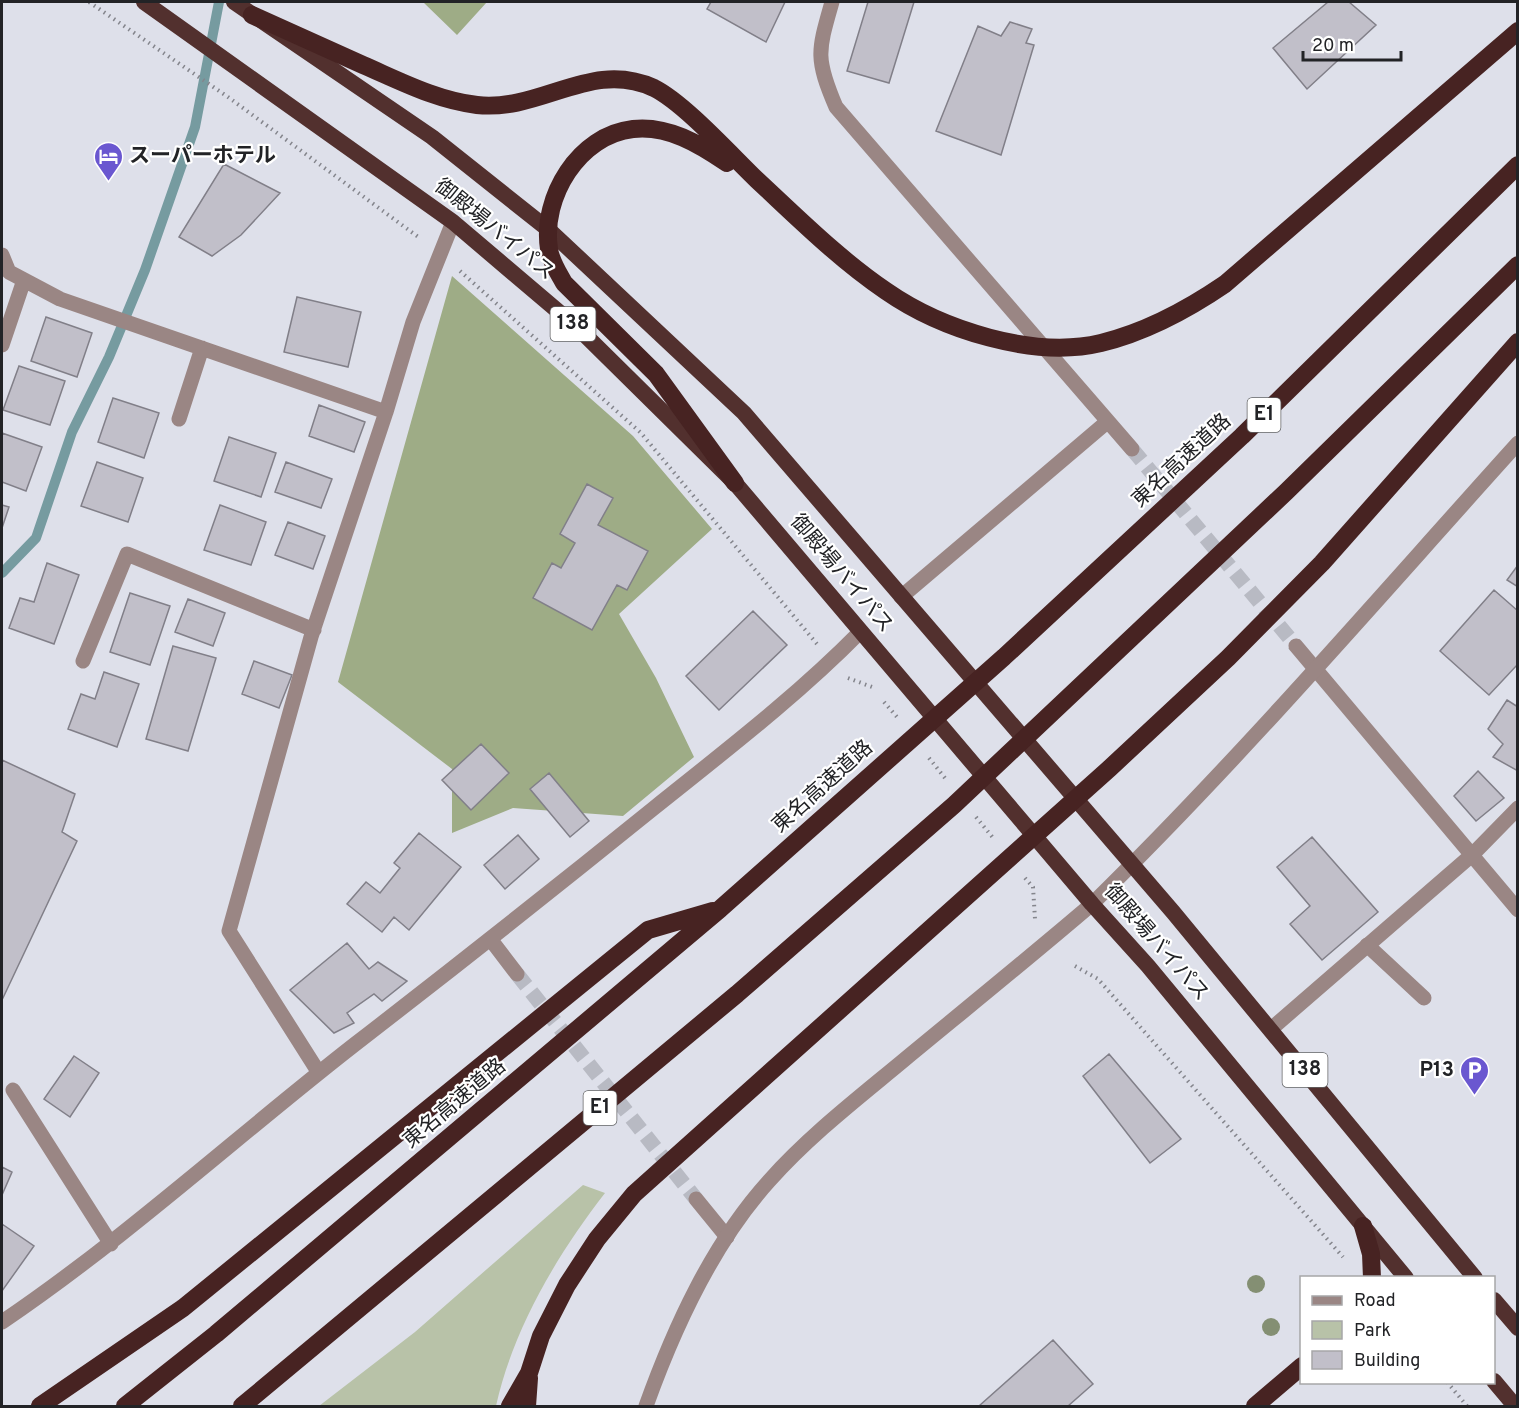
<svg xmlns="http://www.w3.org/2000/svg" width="1519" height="1408" font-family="Overpass,'Noto Sans JP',sans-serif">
<rect width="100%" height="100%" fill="#dee0ea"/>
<path fill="#b8c2a8" d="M583 1185 605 1193C557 1255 513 1329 496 1406H319L415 1332Z"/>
<path fill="#9eac86" d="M423 2H487L457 35Z
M452 276 633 436 712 529 619 614 656 678 694 757 623 816 513 808 452 833V769L338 682Z"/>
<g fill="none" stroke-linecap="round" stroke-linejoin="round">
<path stroke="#769ba0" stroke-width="10" d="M2 573 36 538 72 432 109 357 145 270 195 127 219 2"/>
</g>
<path fill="#c1bfc9" stroke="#817f88" stroke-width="1.5" d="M711 2H785L766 42 707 9Z
M868 2H914L889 83 847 71Z
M1328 2H1349L1376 25 1307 89 1273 48Z
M1010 22 1032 29 1026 43 1034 45 1001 155 936 131 978 26 1001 36Z
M224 164 280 193 241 235 212 256 179 237Z
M297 297 361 312 348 367 284 352Z
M46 317 92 333 77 377 31 361Z
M19 366 65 381 50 425 3 410Z
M113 398 159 413 144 458 98 442Z
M319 405 365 422 354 452 309 436Z
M2 433 42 447 26 491 2 482Z
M229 437 276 453 261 497 214 481Z
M97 462 143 478 128 522 81 506Z
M286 462 332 479 321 508 275 492Z
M587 484 613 498 598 525 648 551 627 590 617 585 592 630 533 598 552 563 561 568 575 543 560 534Z
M2 505 9 507 2 528Z
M220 505 266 522 251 565 204 550Z
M288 522 325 536 313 569 275 555Z
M47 563 79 575 54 644 9 628 20 598 34 602Z
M1518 565V587L1507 580Z
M1494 590 1518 611V664L1489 695 1440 651Z
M130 593 170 606 150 665 110 652Z
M188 599 225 613 213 646 175 632Z
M753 611 787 645 719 710 686 676Z
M173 646 216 658 188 751 146 739Z
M254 661 292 675 279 708 242 694Z
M104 672 139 684 117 747 68 729 81 694 95 699Z
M1507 700 1518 707V771L1493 757 1503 744 1488 729Z
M481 744 509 773 471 810 442 780Z
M2 760 75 794 62 832 77 841 2 1000Z
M1478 771 1504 798 1476 821 1454 796Z
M549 773 589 821 570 837 530 789Z
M419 833 461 867 409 930 394 917 382 932 347 904 366 882 380 893 400 868 394 863Z
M518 835 539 859 505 889 484 865Z
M1312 837 1378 912 1322 960 1290 924 1310 906 1277 867Z
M347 943 369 969 378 962 407 981 382 1001 374 994 347 1013 354 1023 334 1033 290 990Z
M1109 1054 1181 1139 1150 1163 1083 1076Z
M74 1056 99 1073 70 1117 44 1099Z
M2 1167 12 1172 2 1195Z
M2 1224 34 1246 2 1291Z
M1053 1340 1093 1384 1068 1406H979Z"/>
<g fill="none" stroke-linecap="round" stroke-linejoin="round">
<path stroke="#b8bac3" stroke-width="15" stroke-dasharray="15 8" stroke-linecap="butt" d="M1132 449 1296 646
M517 974 696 1199"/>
<path stroke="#84858c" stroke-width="4" stroke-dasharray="1.5 4.5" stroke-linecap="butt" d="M89 2 228 97 421 239
M460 271 641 433 817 644
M848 678 872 687
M884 702 897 717
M929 758 945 778
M976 817 994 839
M1025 878 1033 887 1035 919
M1075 966 1098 979 1343 1257
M1447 1382 1467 1406"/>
<path stroke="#9a8684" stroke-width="15" d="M1367 945 1424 998"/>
<path stroke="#9a8684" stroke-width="15" d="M832 2C818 51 815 58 836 107L1132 449
M2 255 9 272 60 299 386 412
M2 345 24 280
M179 419 202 348
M901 597 1107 422
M1296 646 1518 910
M83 661 127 554 314 630
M491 940 517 974
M1271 1029 1473 854 1518 808
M319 1073 229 931 311 637 386 412 413 322 453 222
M13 1090 111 1244
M696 1199 727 1237
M2 1322C126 1238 236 1137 354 1045 455 967 555 888 654 808 725 751 797 696 860 632"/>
<path stroke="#9a8684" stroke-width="15" d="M646 1406C674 1328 712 1244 769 1181 809 1136 857 1099 904 1060 967 1008 1030 957 1092 904 1241 758 1378 598 1518 443"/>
<path stroke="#52302e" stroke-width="16" d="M144 2 453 222 579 329 735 483 1092 904 1148 966 1406 1278
M234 2 432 137 549 230 744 413 1173 912 1475 1278
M1494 1300 1518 1328
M1494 1381 1515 1406"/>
<path stroke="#472322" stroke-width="18" d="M252 15C289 32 326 48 363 65 400 81 436 100 477 105 542 112 591 59 654 88 684 103 731 155 757 180 799 219 839 259 886 291 942 330 1034 359 1101 343 1146 332 1187 310 1225 284L1518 31
M727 163C699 144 668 125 633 129 579 135 541 197 549 249 551 262 558 272 564 283L656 374 735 483
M1363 1226 1371 1254 1372 1278
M40 1406 183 1308 648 930 713 911
M125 1406 216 1334 720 909 1004 657 1242 436 1518 165
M242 1406 737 994 954 805 1286 492 1518 265
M510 1406 529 1373 541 1336 567 1285 597 1239 634 1194 1110 768 1228 658 1322 563 1518 342
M527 1406 529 1378
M1255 1406 1302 1366"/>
</g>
<g fill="#848f73">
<circle cx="1256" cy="1284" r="9"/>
<circle cx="1271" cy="1327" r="9"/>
</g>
<defs>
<symbol id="hotel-pin" viewBox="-11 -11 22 30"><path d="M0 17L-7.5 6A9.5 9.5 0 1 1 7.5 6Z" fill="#6a57d0" stroke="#fff"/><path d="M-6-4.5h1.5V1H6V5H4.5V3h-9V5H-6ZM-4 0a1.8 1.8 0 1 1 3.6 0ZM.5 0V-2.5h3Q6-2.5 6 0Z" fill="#fff"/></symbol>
<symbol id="parking-pin" viewBox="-11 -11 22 30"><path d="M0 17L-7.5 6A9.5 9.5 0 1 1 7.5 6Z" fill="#6a57d0" stroke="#fff"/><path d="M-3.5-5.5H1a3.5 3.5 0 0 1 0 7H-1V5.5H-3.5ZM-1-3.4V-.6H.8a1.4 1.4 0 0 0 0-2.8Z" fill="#fff"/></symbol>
</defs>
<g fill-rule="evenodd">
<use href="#hotel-pin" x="92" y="140" width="33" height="45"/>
<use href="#parking-pin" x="1458" y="1054" width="33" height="45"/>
</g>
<g text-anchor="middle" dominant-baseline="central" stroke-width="4.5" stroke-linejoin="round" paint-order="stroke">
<g fill="#fff" stroke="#646567" stroke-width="1.5">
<rect x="550.5" y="307" width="45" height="34" rx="4.5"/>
<rect x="1247.5" y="398" width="33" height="34" rx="4.5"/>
<rect x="1282.5" y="1053" width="45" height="34" rx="4.5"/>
<rect x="583.5" y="1091" width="33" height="34" rx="4.5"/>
</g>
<g font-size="20" font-weight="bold" fill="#222326">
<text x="573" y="324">138</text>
<text x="1264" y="415">E1</text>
<text x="1305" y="1070">138</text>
<text x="600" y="1108">E1</text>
</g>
<g font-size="21" font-weight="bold" fill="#222326" stroke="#fff" text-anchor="start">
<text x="129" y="156">スーパーホテル</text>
<text x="1454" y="1070" text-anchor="end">P13</text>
</g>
<g font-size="21" fill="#222326" stroke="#fff">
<text transform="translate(494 230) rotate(39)">御殿場バイパス</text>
<text transform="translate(1182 461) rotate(-43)">東名高速道路</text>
<text transform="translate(841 574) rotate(50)">御殿場バイパス</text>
<text transform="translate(823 787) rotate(-42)">東名高速道路</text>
<text transform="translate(1156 943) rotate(49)">御殿場バイパス</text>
<text transform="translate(455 1104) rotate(-40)">東名高速道路</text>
</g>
</g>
<rect width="1519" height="1408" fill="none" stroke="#222326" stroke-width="6"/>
<rect x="1300" y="1276" width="195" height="108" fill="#ffffff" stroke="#a7a7a8" stroke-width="1.5"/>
<rect x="1312" y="1296" width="30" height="9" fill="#9a8684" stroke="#a7a7a8" stroke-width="1.5"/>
<text x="1354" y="1306" font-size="18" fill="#222326">Road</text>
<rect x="1312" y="1321" width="30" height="18" fill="#b8c2a8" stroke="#a7a7a8" stroke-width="1.5"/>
<text x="1354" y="1336" font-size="18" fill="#222326">Park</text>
<rect x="1312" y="1351" width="30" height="18" fill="#c1bfc9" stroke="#a7a7a8" stroke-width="1.5"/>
<text x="1354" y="1366" font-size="18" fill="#222326">Building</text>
<path d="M1303 51v9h98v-9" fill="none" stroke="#222326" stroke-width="3"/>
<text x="1312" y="51" font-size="18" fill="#222326" stroke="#ffffff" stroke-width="4.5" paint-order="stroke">20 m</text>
</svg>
